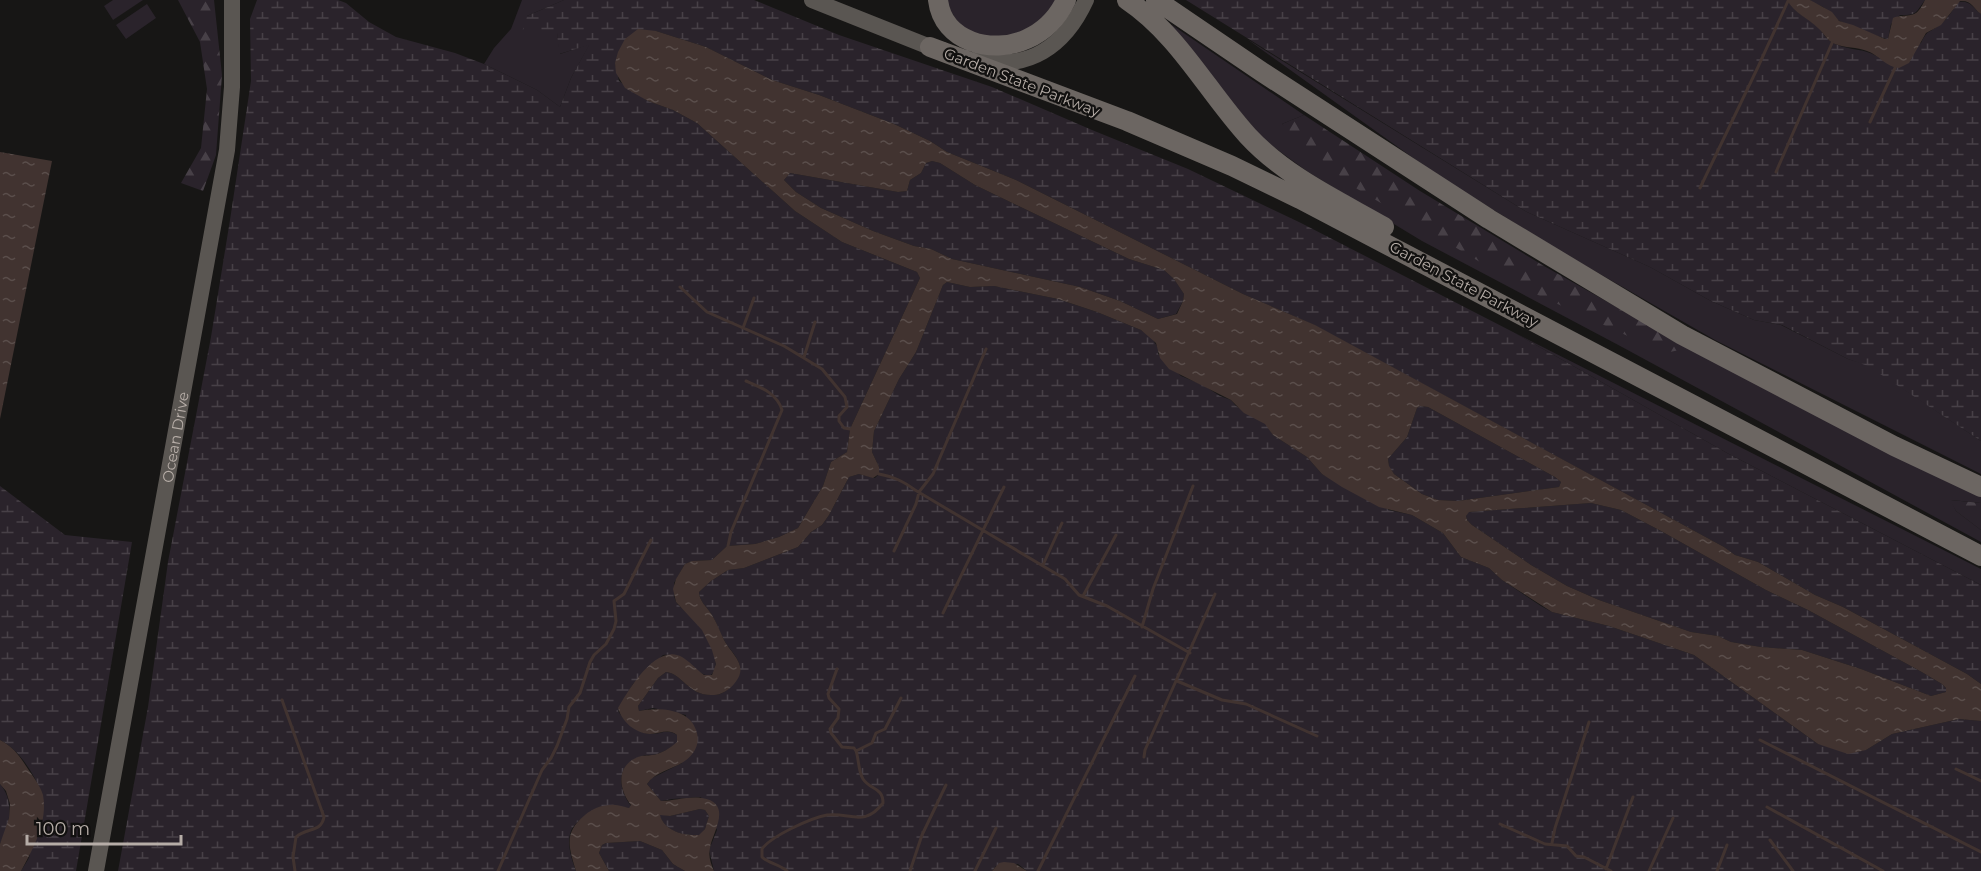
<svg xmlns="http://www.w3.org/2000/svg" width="1981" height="871" font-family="Montserrat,sans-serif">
<defs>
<pattern id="forest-firs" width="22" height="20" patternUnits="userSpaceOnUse" patternTransform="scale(1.5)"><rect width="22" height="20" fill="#2a232b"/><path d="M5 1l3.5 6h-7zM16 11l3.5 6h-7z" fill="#474047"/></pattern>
<pattern id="wetland-marsh" width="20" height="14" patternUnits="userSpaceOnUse" patternTransform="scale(1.5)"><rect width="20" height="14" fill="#2a232b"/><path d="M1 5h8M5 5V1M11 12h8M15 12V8" fill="none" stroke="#474047"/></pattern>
<pattern id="water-ripples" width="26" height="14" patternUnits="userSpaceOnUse" patternTransform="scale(1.5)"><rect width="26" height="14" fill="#413330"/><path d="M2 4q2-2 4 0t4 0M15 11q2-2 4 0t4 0" fill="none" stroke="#5a4e4b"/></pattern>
</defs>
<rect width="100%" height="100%" fill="#171615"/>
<path fill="#2a232b" d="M113 0H143L113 20 104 6Z
M522 0H564L527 16 557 33 560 54 590 44 571 78 560 107 537 90 484 64 494 48 511 29Z
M944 0H1059L1030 31 995 40 963 31Z
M147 4 156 18 126 39 116 25Z
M1172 25 1304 115 1282 124 1689 348 1981 496V503L1951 500 1956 511 1981 530V542L1622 347 1422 241 1308 172 1263 139 1170 28Z
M1247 39 1527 212 1650 267 1711 301 1754 320 1781 325 1848 359 1868 365 1981 441V474L1715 340 1565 254 1437 175Z
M1513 332 1981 569V585L1727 453Z"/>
<path fill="url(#forest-firs)" d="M178 0H214L222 75 216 155 203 191 181 183 201 148 207 89 200 42Z
M1304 115 1420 191 1544 266 1689 348 1665 353 1527 290 1349 184 1282 124Z
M1950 500 1981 503V530L1956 511Z"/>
<path fill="url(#wetland-marsh)" d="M257 0H338L346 3 369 22 396 37 455 53 484 64 537 90 560 107 571 78 589 45 559 54 557 33 522 32 527 16 564 0H754L839 35 992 87 1092 130 1188 169 1301 223 1513 332 1727 453 1981 585V684L1967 674 1843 607 1815 595 1758 562 1735 555 1724 547 1314 325 1243 294 1016 180 947 152 930 141 894 124 819 95 772 80 706 47 656 31 615 63 619 81 648 101 673 110 697 123 795 211 842 242 917 272 920 278 850 429 847 452 831 462 823 486 798 528 779 537 755 544 727 546 712 560 692 561 685 564 674 583V596L676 602C681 609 688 613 694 619 705 631 726 662 710 676 690 673 689 653 663 655L633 684 618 711C625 722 636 732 649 734 660 735 667 728 677 735V743C670 748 661 754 652 755 650 755 644 755 642 756 616 764 617 787 631 806L629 808C609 805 598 804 581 819 576 823 572 827 570 834 567 846 572 860 576 871H118L148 707 168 562 211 337 230 220 251 81 250 19Z
M1186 0H1787C1795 13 1808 18 1819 28 1824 34 1827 41 1835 44 1854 52 1866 47 1884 61L1921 43C1928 29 1928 34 1938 26 1947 20 1953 10 1958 2 1971 0 1973 8 1981 14V441L1868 366 1848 359 1782 325 1754 320 1711 301 1650 267 1527 212Z
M1810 0H1925C1915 13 1918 15 1900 15L1891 24 1888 39C1884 39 1842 23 1838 20 1832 17 1828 10 1823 7 1818 4 1814 4 1810 0Z
M932 161 940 163 975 185 1129 259 1164 270 1174 279 1184 294 1183 301 1176 314 1158 319 1120 301 1080 287 952 259 931 249 914 246 873 231 821 208 796 192 784 180 790 173 898 192 907 191 910 180 921 173 926 163Z
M947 282 970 287 994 286 1058 299 1097 312 1141 330 1152 338 1158 348V354L1181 376 1203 385 1220 396 1231 400 1236 406 1266 424 1273 435 1307 457 1322 474 1389 510 1412 515 1443 533 1461 557 1489 568 1502 580 1541 606 1552 612 1609 626 1694 655 1818 744 1866 750 1892 734 1959 719 1981 721V871H1027L1018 864 996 866 992 871H714L709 850 717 830 701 797 672 799 661 801 647 784 652 778 682 763 686 715 653 708 639 711 638 706 658 678 666 672C682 673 689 697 714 695 722 695 728 690 733 684 750 666 732 654 724 640 719 632 717 623 712 615 707 607 699 601 699 592L711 581 728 570 744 568 798 547 811 532 822 525 829 515 849 477 859 474 875 478 879 474V467L872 452 874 431 899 379 916 352 943 285Z
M1420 406 1428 407 1555 477 1561 482 1559 487 1458 501 1438 500 1422 494 1394 474 1389 467 1388 459 1407 437 1417 408Z
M0 486 65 535 132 542 76 871H21L29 858 42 794C34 774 20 750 0 740Z
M1591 503 1621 510 1661 531 1766 590 1808 610 1920 671 1942 684 1946 688V692L1931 696 1861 669 1802 650 1761 647 1731 642 1718 636 1691 632 1599 600 1567 586 1531 565 1472 525 1467 520 1466 516 1468 512Z
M0 784C15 802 10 824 0 844Z
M700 809 705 810 709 816 705 829 700 835C683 836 665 832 659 814L670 816Z
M640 841 662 850 673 864 685 871H609L599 853 602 845 606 843Z"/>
<path fill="url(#water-ripples)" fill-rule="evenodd" d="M1787 0H1810L1832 12 1839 21 1853 25 1885 39H1888L1893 18C1902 14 1914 18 1919 10 1922 7 1923 3 1925 0H1981V14C1973 8 1972 0 1960 1L1941 25 1926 33 1909 63 1899 68C1886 67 1879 55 1867 51 1857 47 1845 48 1835 44 1827 41 1824 33 1818 28 1808 18 1794 13 1787 0Z
M638 29 656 31 706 47 772 80 819 95 894 124 930 141 947 152 1016 180 1243 294 1315 325 1724 547 1735 555 1758 562 1815 595 1843 607 1967 674 1981 684V721L1959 719 1892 734 1866 750 1848 754 1818 744 1694 655 1609 626 1552 612 1502 580 1489 568 1461 557 1443 533 1412 515 1379 507 1342 487 1322 474 1307 457 1273 435 1265 424 1244 413 1231 400 1169 369 1160 358 1156 343 1141 330 1097 312 1058 299 994 286 970 287 947 282 943 285 916 352 899 379 874 431 872 452 879 467V474L873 478 859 474 849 477 829 515 822 525 811 532 798 547 744 568 728 570 711 581 699 592C699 601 707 607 712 615 717 623 720 632 724 640 732 655 750 666 734 684 729 690 721 695 714 695 689 697 682 673 666 672L658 678 638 706 639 711C658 707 689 708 696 730 699 738 698 746 693 753 682 769 657 769 647 784L661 801C674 801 688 796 702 798 734 803 712 833 710 848 708 856 711 864 714 871H685L673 864 662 850 640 841 606 843 602 845 599 853 609 871H576C569 847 563 833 585 815 592 809 601 805 611 805 617 804 623 807 629 808L631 805C619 790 615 766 638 757 642 755 647 756 652 755 661 754 670 748 677 742V735C668 728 660 734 650 734 635 733 622 722 618 708 628 691 656 642 682 657 689 661 696 669 704 675H712L716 664 712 650 702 630 676 602 673 589 676 579 685 564 692 561 712 560 727 546 755 544 779 537 798 528 823 486 831 462 847 452 850 429 920 278 917 272 842 242 795 211 697 123 673 110 648 101 625 88 616 73 615 63 618 52 625 39ZM932 161 940 163 975 185 1129 259 1164 270 1174 279 1184 294 1183 301 1177 314 1158 319 1120 301 1080 287 952 259 931 249 914 246 873 231 821 208 796 192 784 180 790 173 898 192 907 191 910 180 921 173 926 163ZM1420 406 1428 407 1555 477 1561 482 1559 487 1458 501 1438 500 1422 494 1394 474 1389 466 1388 459 1407 437 1417 408ZM1591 503 1621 510 1661 531 1766 590 1808 610 1920 671 1942 684 1946 688V692L1931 696 1861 669 1802 650 1761 647 1731 642 1718 636 1691 632 1599 600 1567 586 1531 565 1472 525 1467 520 1466 516 1469 512ZM700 809 705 810 709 816 705 829 699 835C684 836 664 831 660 815L670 816Z
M0 152 52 161 0 419Z
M0 740C12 746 19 755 26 766 32 775 40 785 43 795 48 822 33 849 21 871H0V844L9 818 10 804 6 791 0 784Z
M1004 862 1014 863 1027 871H992L999 863Z"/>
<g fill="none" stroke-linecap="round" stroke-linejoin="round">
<path stroke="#413330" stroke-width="3" d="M1870 122 1895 68
M1776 172 1832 43
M1700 188 1758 67 1788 1
M680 287 707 312 784 346 822 369 845 397 847 407 839 416V421L844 428 850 429
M743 328 754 298
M804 357 815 322
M879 474C894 477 903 481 915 490L1065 579 1079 595 1107 606 1190 653
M728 546 731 532 782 410C777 393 760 387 746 381
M894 551 916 504 919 492 933 474 986 349
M1043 565 1062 523
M1083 596 1116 535
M943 613 1004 487
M1142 627 1153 589 1193 486
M837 669 828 694 829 698 839 709 838 718 830 729 831 733 842 747 854 748 856 751 872 743 876 733 885 729 901 698
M1177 681 1222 700 1246 704 1317 736
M282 700 324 817C321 833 307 827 296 837L293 857 295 871
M1760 740 1981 852
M1144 757 1145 750 1215 594
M1956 769 1981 781
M1767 807 1883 871
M1500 824 1545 844 1567 846 1576 856 1584 857 1611 871
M1770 840 1793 871
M1552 843 1555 828 1589 722
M1606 869 1633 797
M498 871 542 770 551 758 557 746 567 719 569 707 580 693 590 662 594 655 606 644 614 629 616 621 614 601 624 594 651 540
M787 871C779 864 768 863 762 857V849C771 836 811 818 827 815 850 812 864 828 883 803 883 787 870 790 863 779 858 771 859 759 856 751
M910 871 922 835 946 785
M975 871 996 828
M1038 871 1135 676
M1649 871 1673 818
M1717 871 1727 845"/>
<g stroke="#5a5652" stroke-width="16">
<path d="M812 0 930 47 943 50"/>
<path d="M977 59C1028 72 1065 46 1086 0"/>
<path id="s1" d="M96 871 227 150 232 87V0"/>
</g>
<path stroke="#6c6662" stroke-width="20" d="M938 0C943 42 992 55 1027 39 1045 31 1058 17 1066 0
M1127 0C1179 35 1207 91 1248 136 1285 176 1337 200 1384 227
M1156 0 1262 72 1489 219 1682 335 1894 446 1981 487
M930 47 1127 121 1232 166 1300 199 1981 556"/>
</g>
<g text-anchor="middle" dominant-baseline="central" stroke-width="4.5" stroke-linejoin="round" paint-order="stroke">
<g font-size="15" fill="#b6ada7" stroke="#121110">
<text transform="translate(1022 82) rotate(21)">Garden State Parkway</text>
<text transform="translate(1464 284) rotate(28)">Garden State Parkway</text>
<text stroke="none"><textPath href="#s1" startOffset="441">Ocean Drive</textPath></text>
</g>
</g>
<path d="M27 835v9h154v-9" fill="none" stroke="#b6ada7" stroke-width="3"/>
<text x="36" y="835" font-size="18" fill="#b6ada7" stroke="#121110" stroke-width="4.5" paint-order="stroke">100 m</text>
</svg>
